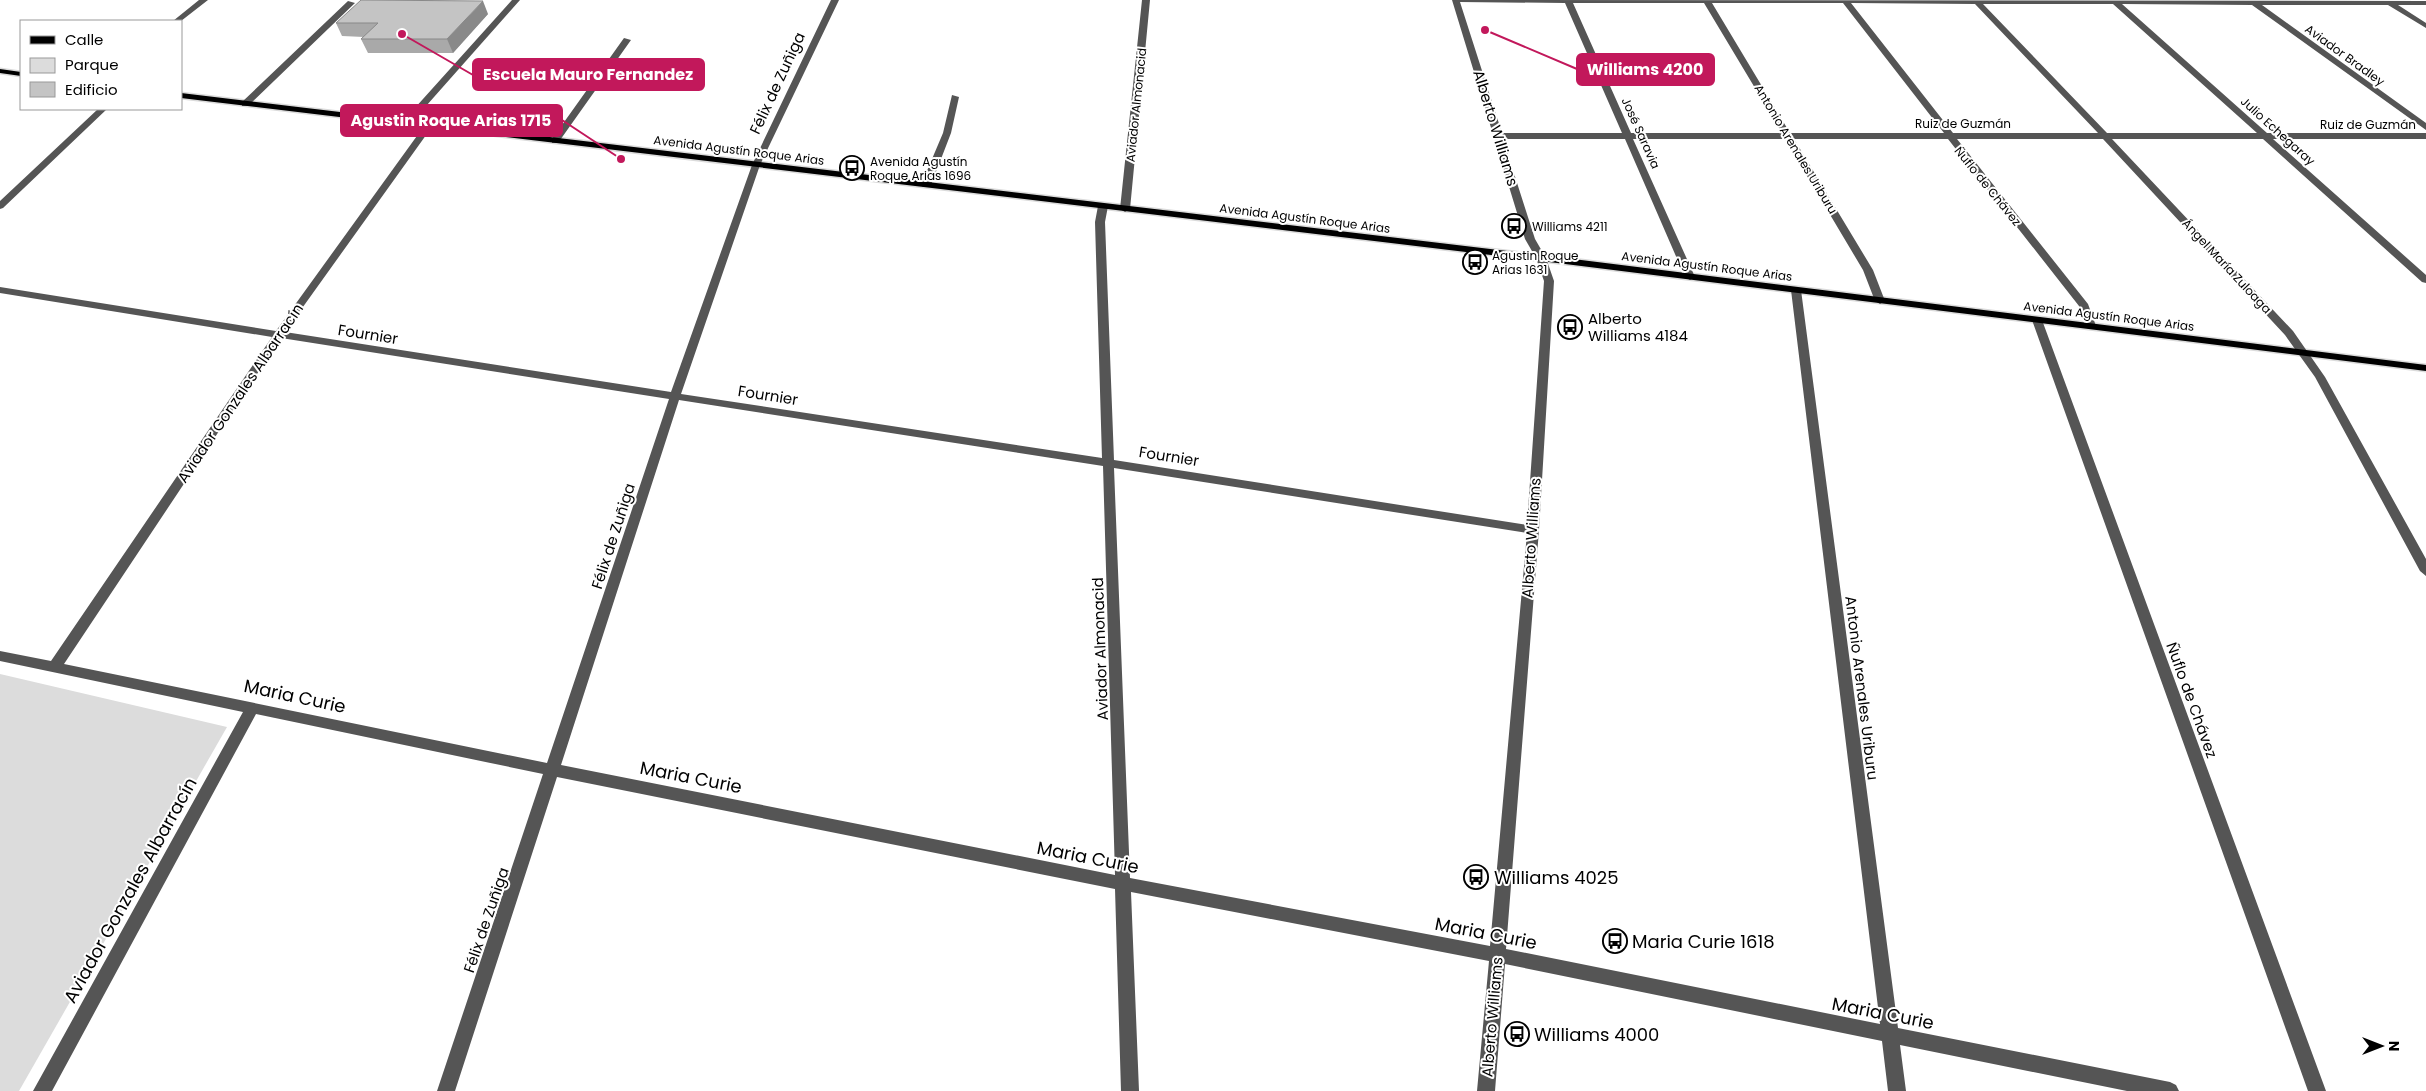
<svg xmlns="http://www.w3.org/2000/svg" width="2426" height="1091" font-family="Poppins,sans-serif">
<rect width="100%" height="100%" fill="#fff"/>
<path fill="#dcdcdc" d="M0 674 227 727 19 1091H0Z"/>
<g fill="none" stroke-linecap="round" stroke-linejoin="round">
<defs>
<path id="major" d="M0 69 21 72V76L0 73Z
M181 93 1541 255 2426 365V371L1541 261 181 98Z"/>
</defs>
<use href="#major" stroke="#dbdbdb" stroke-width="3"/>
<path fill="#555" fill-rule="evenodd" d="M199 0H208L181 21H173Z
M512 0H520L411 123H405V119Z
M831 0H839L760 165 681 394 1102 458 1095 222 1098 206 1103 203 1108 206 1105 222 1114 460 1527 525 1544 281 1536 258 1525 239 1452 0 2426 1V5H2398L2426 23V28L2388 5H2262L2426 123V130L2252 5 2122 4 2267 133H2426V139H2273L2426 275V283L2422 282 2263 139H2112L2293 331 2325 377 2426 559V576L2420 571 2315 377 2285 335 2103 139H1957L2088 304 2096 326 2091 329 2086 326 2079 306 1948 139H1794L1873 270 1885 301 1880 304 1875 301 1863 270 1785 139H1633L1695 277 1690 280 1685 277 1625 139H1503L1535 239 1546 258 1554 281 1539 530 1506 949 1880 1024 1791 290 1796 287 1801 290 1898 1028 2170 1082 2176 1085 2179 1091H2127L1900 1045 1906 1091H1888L1882 1041 1505 964 1495 1091H1477L1489 961 1131 892 1139 1091H1121L1115 889 557 777 455 1091H437L543 774 256 714 52 1091H33L243 712 0 661V651L51 661 272 337 0 293V287L276 331 427 122 430 121 434 124 285 332 671 392 752 165ZM1460 2 1565 3 1622 133H1502ZM1573 3H1704L1782 133H1631ZM1712 3H1843L1944 133H1790ZM1851 3 1975 4 2098 133H1953ZM1983 4H2113L2257 133H2107ZM281 338 669 399 547 763 64 664ZM679 400 1103 466 1115 875 561 765ZM1114 468 1527 533 1490 946 1130 878Z
M1142 0H1150L1130 209 1125 212 1120 209Z
M348 1 355 3 248 106H242V102Z
M624 38 631 40 558 143H552V139Z
M952 95 959 97 951 133 931 185 923 187 921 185 943 133Z
M98 109H107L3 208 0 209V201Z
M2037 317 2042 320 2326 1091H2308L2032 320Z"/>
<use href="#major" fill="#000" fill-rule="evenodd"/>
</g>
<path fill="#a9a9a9" d="M488 14 453 53H368L361 39 364 37 342 36 336 23Z"/>
<path fill="#898989" d="M483 1 488 14 453 53 447 39Z"/>
<path fill="#c4c4c4" stroke="#898989" d="M361 0 483 1 447 39H361L378 23H336Z"/>
<defs>
<symbol id="bus-ring" viewBox="-11 -11 22 22"><circle r="9.5" fill="#fff" stroke="#000" stroke-width="1.5"/><path d="M-5-6H5V4H4V6H2V4H-2V6H-4V4H-5ZM-3.5-4V0h7V-4ZM-3.5 1.2v1.5H-2V1.2ZM2 1.2v1.5H3.5V1.2Z" fill="#000"/></symbol>
</defs>
<g fill-rule="evenodd">
<use href="#bus-ring" x="838" y="154" width="28" height="28"/>
<use href="#bus-ring" x="1500" y="212" width="28" height="28"/>
<use href="#bus-ring" x="1461" y="248" width="28" height="28"/>
<use href="#bus-ring" x="1556" y="313" width="28" height="28"/>
<use href="#bus-ring" x="1462" y="863" width="28" height="28"/>
<use href="#bus-ring" x="1601" y="927" width="28" height="28"/>
<use href="#bus-ring" x="1503" y="1020" width="28" height="28"/>
</g>
<g text-anchor="middle" dominant-baseline="central" stroke-width="4" stroke-linejoin="round" paint-order="stroke">
<g font-size="12" fill="#000" stroke="#fff">
<text transform="translate(2345 55) rotate(36)">Aviador Bradley</text>
<text transform="translate(1136 105) rotate(-84)">Aviador Almonacid</text>
<text x="1963" y="123">Ruiz de Guzmán</text>
<text x="2368" y="124">Ruiz de Guzmán</text>
<text transform="translate(2278 131) rotate(42)">Julio Echegaray</text>
<text transform="translate(1641 133) rotate(66)">José Saravia</text>
<text transform="translate(1796 149) rotate(59)">Antonio Arenales Uriburu</text>
<text transform="translate(739 150) rotate(7)">Avenida Agustín Roque Arias</text>
<text transform="translate(1988 186) rotate(51)">Ñuflo de Chávez</text>
<text transform="translate(1305 218) rotate(7)">Avenida Agustín Roque Arias</text>
<text transform="translate(1707 266) rotate(7)">Avenida Agustín Roque Arias</text>
<text transform="translate(2227 266) rotate(47)">Ángel María Zuloaga</text>
<text transform="translate(2109 316) rotate(7)">Avenida Agustín Roque Arias</text>
</g>
<g font-size="12" fill="#000" stroke="#fff" text-anchor="start">
<text x="870" y="161">Avenida Agustín<tspan x="870" dy="14">Roque Arias 1696</tspan></text>
<text x="1532" y="226">Williams 4211</text>
<text x="1492" y="255">Agustin Roque<tspan x="1492" dy="14">Arias 1631</tspan></text>
</g>
<g font-size="15" fill="#000" stroke="#fff">
<text transform="translate(777 83) rotate(-65)">Félix de Zuñiga</text>
<text transform="translate(1496 128) rotate(73)">Alberto Williams</text>
<text transform="translate(368 334) rotate(9)">Fournier</text>
<text transform="translate(240 393) rotate(-56)">Aviador Gonzales Albarracín</text>
<text transform="translate(768 395) rotate(9)">Fournier</text>
<text transform="translate(1169 456) rotate(9)">Fournier</text>
<text transform="translate(613 536) rotate(-72)">Félix de Zuñiga</text>
<text transform="translate(1531 538) rotate(-86)">Alberto Williams</text>
<text transform="translate(1100 649) rotate(-92)">Aviador Almonacid</text>
<text transform="translate(1862 688) rotate(83)">Antonio Arenales Uriburu</text>
<text transform="translate(2192 700) rotate(70)">Ñuflo de Chávez</text>
<text transform="translate(486 920) rotate(-71)">Félix de Zuñiga</text>
<text transform="translate(1492 1017) rotate(-85)">Alberto Williams</text>
</g>
<g font-size="15" fill="#000" stroke="#fff" text-anchor="start">
<text x="1588" y="318">Alberto<tspan x="1588" dy="17">Williams 4184</tspan></text>
</g>
<g font-size="18" fill="#000" stroke="#fff">
<text transform="translate(295 696) rotate(12)">Maria Curie</text>
<text transform="translate(691 777) rotate(11)">Maria Curie</text>
<text transform="translate(1088 857) rotate(11)">Maria Curie</text>
<text transform="translate(130 890) rotate(-61)">Aviador Gonzales Albarracín</text>
<text transform="translate(1486 933) rotate(11)">Maria Curie</text>
<text transform="translate(1883 1013) rotate(11)">Maria Curie</text>
</g>
<g font-size="18" fill="#000" stroke="#fff" text-anchor="start">
<text x="1494" y="877">Williams 4025</text>
<text x="1632" y="941">Maria Curie 1618</text>
<text x="1534" y="1034">Williams 4000</text>
</g>
</g>
<path fill="none" stroke="#c2185b" stroke-width="2" d="M1485 30L1577 69M402 34L473 75M621 159L562 120"/>
<g fill="#c2185b" stroke="#fff" stroke-width="2">
<circle cx="1485" cy="30" r="5"/>
<circle cx="402" cy="34" r="5"/>
<circle cx="621" cy="159" r="5"/>
</g>
<g fill="#c2185b" stroke="#c2185b" stroke-width="2">
<rect x="1577" y="54" width="137" height="31" rx="5"/>
<rect x="473" y="59" width="231" height="31" rx="5"/>
<rect x="341" y="105" width="221" height="31" rx="5"/>
</g>
<g font-size="16" text-anchor="middle" font-weight="bold" fill="#fff">
<text x="1645" y="75">Williams 4200</text>
<text x="588" y="80">Escuela Mauro Fernandez</text>
<text x="451" y="126">Agustin Roque Arias 1715</text>
</g>
<rect x="20" y="20" width="162" height="90" fill="#ffffff" stroke="#999999"/>
<rect x="30" y="36" width="25" height="8" fill="#000000" stroke="#999999"/>
<text x="65" y="45" font-size="15" fill="#000000">Calle</text>
<rect x="30" y="58" width="25" height="15" fill="#dcdcdc" stroke="#999999"/>
<text x="65" y="70" font-size="15" fill="#000000">Parque</text>
<rect x="30" y="82" width="25" height="15" fill="#c4c4c4" stroke="#999999"/>
<text x="65" y="95" font-size="15" fill="#000000">Edificio</text>
<g transform="translate(2381 1046) rotate(90)" stroke="#ffffff" stroke-width="4" paint-order="stroke">
<path d="M0-4L9 19L0 12L-9 19Z" fill="#000000"/>
<text y="-8" font-size="14" font-weight="bold" text-anchor="middle" fill="#000000">N</text>
</g>
</svg>
